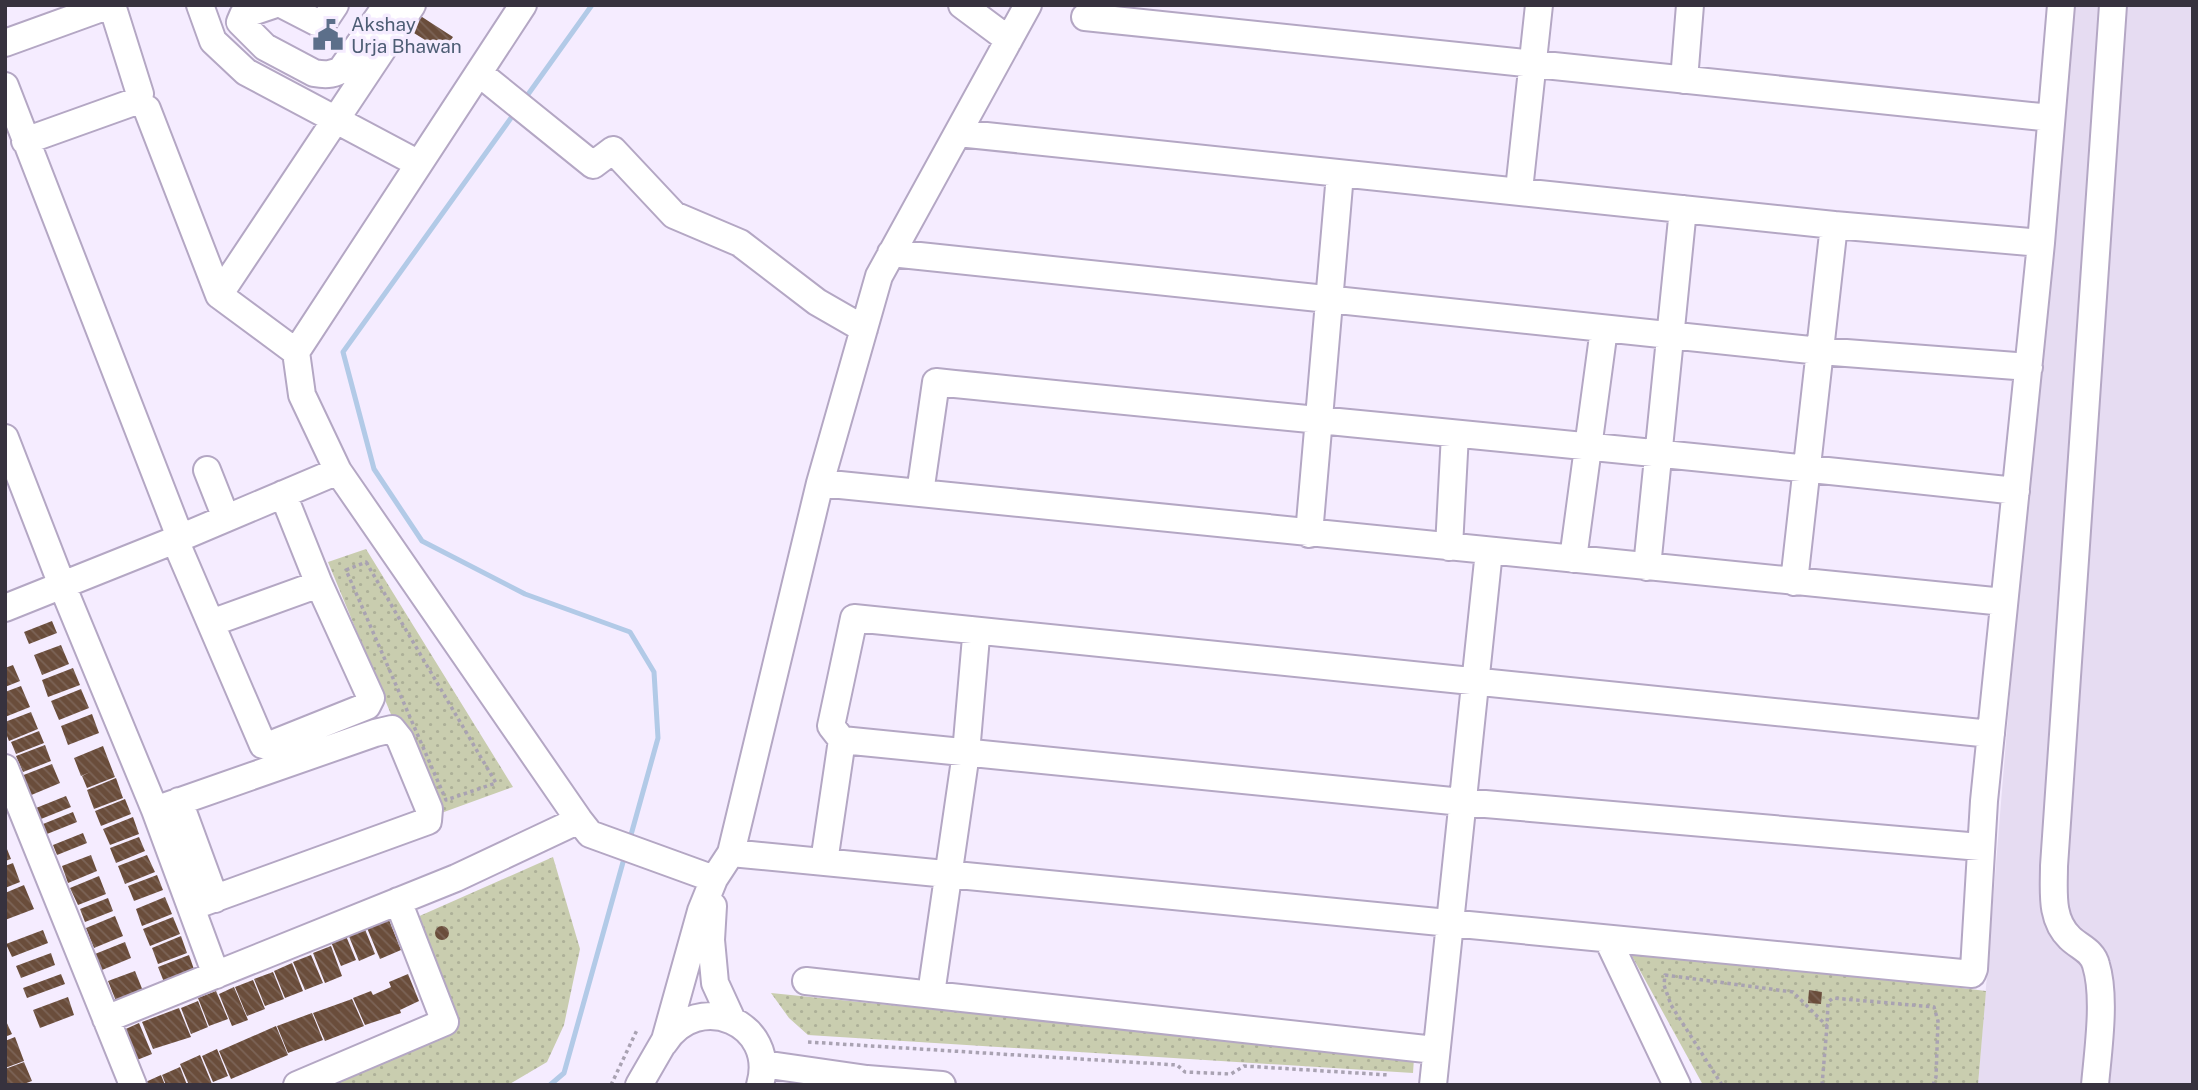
<svg xmlns="http://www.w3.org/2000/svg" width="2198" height="1090" font-family="'Public Sans',sans-serif">
<defs>
<pattern id="park-dots" width="8" height="8" patternUnits="userSpaceOnUse" patternTransform="scale(1.75)"><rect width="8" height="8" fill="#c9cdaf"/><path d="M2 2h.1M6 6h.1" fill="none" stroke="#adb098" stroke-width="1.8" stroke-linecap="round"/></pattern>
<pattern id="building-back-hatch" width="6" height="6" patternUnits="userSpaceOnUse" patternTransform="scale(1.75)"><rect width="6" height="6" fill="#6a4d3b"/><path d="M-1 5l2 2M0 0l6 6M5-1l2 2" fill="none" stroke="#7c6457"/></pattern>
</defs>
<rect width="100%" height="100%" fill="#f5ecff"/>
<path fill="#e6dcf2" d="M2066 5H2193V1085H1978Z"/>
<path fill="url(#park-dots)" d="M366 549 513 787 433 816 328 562Z
M553 857 580 949 564 1025 547 1062 508 1085H318L456 1026 415 918Z
M1627 947 1986 991 1978 1085H1703Z
M771 993 1414 1058 1413 1073 808 1035 789 1018Z"/>
<g fill="none" stroke-linecap="round" stroke-linejoin="round">
<path stroke="#b2cae7" stroke-width="5" d="M524 100 592 5
M516 111 343 352 374 469 422 541 525 594 630 632 654 672 658 738 629 842
M550 1085 564 1073 625 855"/>
</g>
<path fill="url(#building-back-hatch)" d="M419 15 453 37 443 51 409 30Z
M52 621 57 633 29 644 24 632Z
M61 645 69 664 42 675 34 655Z
M13 665 20 681 5 687V668Z
M73 668 80 685 48 697 42 680Z
M21 686 30 707 5 717V692Z
M81 689 89 708 59 720 51 701Z
M31 712 38 729 9 741 5 731V722Z
M92 714 99 733 68 745 61 726Z
M39 731 44 743 16 754 11 742Z
M45 745 51 761 23 772 16 756Z
M103 746 115 777 87 788 82 776 90 772 81 776 74 758Z
M52 764 60 783 29 796 21 776Z
M116 778 123 798 94 809 87 790Z
M66 796 71 807 41 819 36 808Z
M125 799 131 814 101 826 95 811Z
M73 812 77 822 47 834 43 824Z
M133 817 139 834 110 845 103 829Z
M83 833 87 843 57 855 53 845Z
M139 837 145 851 116 863 110 848Z
M5 844 11 859 5 861Z
M91 855 97 871 68 883 62 866Z
M147 855 155 872 125 884 118 866Z
M13 863 20 882 5 888V866Z
M157 875 163 890 134 901 128 886Z
M99 876 106 894 78 905 70 888Z
M24 885 34 909 5 920V893Z
M165 897 172 914 142 926 136 909Z
M108 898 113 911 85 922 80 909Z
M115 916 123 936 94 948 86 928Z
M173 917 180 934 150 946 143 929Z
M389 920 401 950 380 959 367 928Z
M435 933a7 7 0 1 1 14 0a7 7 0 1 1-14 0Z
M364 927 375 954 359 961 348 934Z
M43 930 48 943 12 957 6 944Z
M181 936 187 953 158 964 152 948Z
M346 936 356 960 341 966 331 942Z
M125 942 131 958 102 970 95 954Z
M331 946 342 976 325 983 313 953Z
M51 953 55 965 21 978 16 966Z
M189 955 196 975 166 987 158 967Z
M311 955 323 983 305 990 293 962Z
M292 963 303 991 285 998 274 971Z
M135 971 143 991 116 1001 108 981Z
M273 972 284 999 265 1006 254 979Z
M61 974 65 984 27 998 23 988Z
M408 974 419 1001 400 1010 401 1013 365 1025 353 998 371 991 373 995 391 987 389 982Z
M253 980 265 1009 247 1016 235 987Z
M234 987 248 1020 232 1026 219 994Z
M1809 990 1822 992 1821 1004 1808 1003Z
M216 991 228 1019 209 1026 198 998Z
M68 997 74 1015 40 1028 33 1010Z
M352 999 364 1026 325 1041 313 1013Z
M198 1001 208 1027 191 1034 181 1008Z
M179 1008 191 1037 153 1049 142 1022Z
M312 1013 323 1040 288 1053 277 1026Z
M5 1019 12 1034 5 1037Z
M139 1023 152 1054 132 1062 119 1032Z
M276 1026 288 1055 231 1079 219 1051Z
M15 1037 24 1061 5 1068V1041Z
M217 1049 228 1076 213 1082 202 1056Z
M200 1055 212 1084 189 1085 180 1064Z
M24 1062 32 1081 21 1085H5V1069Z
M180 1067 187 1085H166L162 1075Z
M161 1075 165 1085H139Z"/>
<g fill="none" stroke-linecap="round" stroke-linejoin="round">
<defs>
<path id="minor" d="M200 5 213 41 246 72 419 164
M273 5 243 15 240 22 265 47 314 73C325 75 331 75 341 70L387 5
M283 5 316 22 323 23 335 5
M523 5 296 352 302 395 338 471 579 820 590 834 714 879
M962 5 1009 40
M1085 17 2051 118
M5 43 110 5
M479 73 593 165 613 150 674 215 740 243 817 302 864 329
M1684 80 1690 5
M5 86 180 537
M147 109 219 295
M958 133 1834 225 2041 243
M25 141 134 102 140 94 112 5
M1519 190 1539 5
M891 253 1820 351 2029 367
M296 352 219 295 412 5
M5 438 62 585 155 810 216 975
M207 470 226 518
M820 483 2004 602
M920 493 936 382C1296 419 1656 451 2016 491
M1309 534 1340 174
M175 540 263 745 267 746 367 706 371 698 319 584 283 494
M1449 547 1455 434
M1573 559 1604 329
M1647 567 1683 209
M1794 582 1834 225
M5 608 175 540 338 471
M211 623 319 584
M842 740 1462 802 1980 847
M5 768 133 1085
M179 801 215 899
M155 810 375 733 392 729 400 739 429 809 428 821 191 907
M731 853 1972 974 1974 969 1984 801 2041 243 2061 5
M824 862 842 740 831 726 854 618 1991 734
M713 906 711 940 715 983 732 1020
M1608 940 1677 1085
M806 981 1435 1050
M931 994 966 753 976 637 972 630
M106 1019 456 878 579 820
M664 1043C698 989 778 1023 760 1085
M763 1064 867 1079 942 1085
M297 1085 445 1022 398 901
M639 1085 665 1040 701 911 714 879 731 853 820 483 879 276 1028 5
M1433 1085 1489 551
M2095 1085C2098 1051 2106 997 2096 965 2093 951 2079 947 2070 938 2050 919 2054 891 2054 866L2113 5"/>
</defs>
<use href="#minor" stroke="#b4a7c4" stroke-width="30"/>
<path stroke="#a9a2b2" stroke-width="3.5" stroke-dasharray="3.5 3.5" stroke-linecap="butt" d="M366 562 496 783 446 800 346 570Z
M808 1042 1177 1065 1185 1072 1231 1074 1244 1066 1389 1075
M611 1085 637 1030
M1722 1085 1671 1005 1664 985 1665 975 1793 992 1827 1026 1828 1002 1833 998 1934 1007 1938 1021 1936 1077 1933 1085
M1822 1085 1827 1026"/>
<use href="#minor" stroke="#fff" stroke-width="26"/>
</g>
<defs>
<symbol id="civic-bare" viewBox="-9 -9 18 18"><path d="M-.6-6.5H3V-4.5H.6V-3L4-1V1h2V6H-6V1h2V-1L-.6-3ZM-1.2 2.5V6h2.4V2.5Z" fill="#5c6f8a" stroke="#f5ecff" stroke-width="2.5" paint-order="stroke"/></symbol>
</defs>
<g fill-rule="evenodd">
<use href="#civic-bare" x="306" y="13" width="44" height="44"/>
</g>
<g text-anchor="middle" dominant-baseline="central" stroke-width="7" stroke-linejoin="round" paint-order="stroke">
<g font-size="19" fill="#4e5e75" stroke="#f5ecff" text-anchor="start">
<text x="351" y="24">Akshay<tspan x="351" dy="22">Urja Bhawan</tspan></text>
</g>
</g>
<rect width="2198" height="1090" fill="none" stroke="#37323e" stroke-width="14"/>
</svg>
